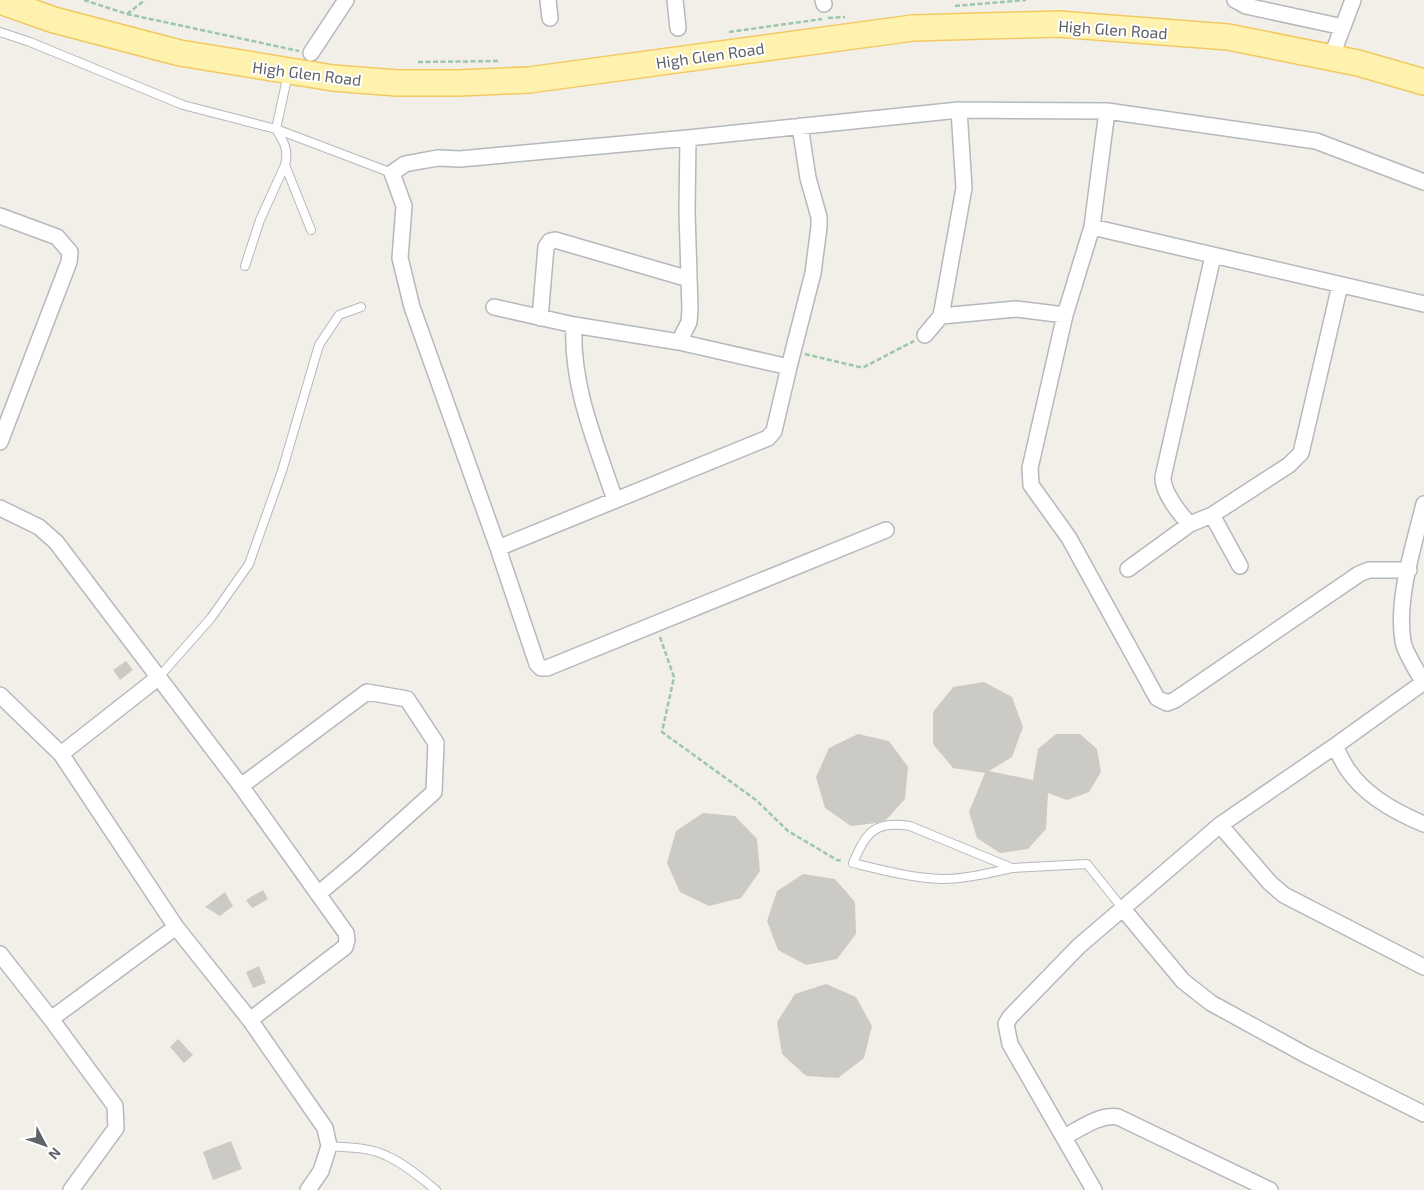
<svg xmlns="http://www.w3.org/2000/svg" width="1424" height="1190" font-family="'Exo 2',sans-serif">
<rect width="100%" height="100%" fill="#f1efe8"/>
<path fill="#cccac5" d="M126 661 133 670 120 680 113 670Z
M984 682 1012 697 1023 727 1012 757 989 771 1033 780 1038 749 1056 734H1080L1097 749 1101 772 1089 792 1067 800 1048 793 1046 829 1028 849 1000 853 977 838 969 812 985 773 953 768 933 744V712L953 687Z
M858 734 889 741 908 767 905 799 886 820 876 823 851 826 825 808 816 777 829 748Z
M703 813 735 816 757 839 760 871 741 898 709 906 680 892 667 863 676 831Z
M803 874 835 879 855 902 856 934 837 959 806 965 778 950 767 921 777 891Z
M263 890 268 899 252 908 246 900Z
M225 892 233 906 220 916 205 907Z
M259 966 266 983 253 988 246 972Z
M826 984 856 997 872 1026 864 1058 838 1078 806 1076 782 1054 777 1022 795 994Z
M178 1039 193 1055 184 1063 170 1047Z
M231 1141 242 1169 213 1180 203 1152Z"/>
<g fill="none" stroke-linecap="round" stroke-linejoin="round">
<defs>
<path id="lane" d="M0 32 30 42 183 105 276 129 392 173
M285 165 311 230
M245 266 260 220 285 165C289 150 284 142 276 129L288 74
M159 677 211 618 249 564 282 471 319 345 339 315 361 307
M1012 868C989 873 965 879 942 879 912 878 882 870 853 863 866 833 874 820 910 826L1012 868 1087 864 1123 909
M329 1146C348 1148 370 1147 387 1156 405 1164 421 1178 436 1190"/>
<path id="street" d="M548 0 550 18
M675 0 678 28
M823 0 824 4
M1235 0 1246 6 1343 27
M311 53 346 0
M1331 58 1353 0
M1107 111 1092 227 1065 315 1030 468 1031 485 1069 538 1157 698 1167 703 1175 700 1359 574 1369 570H1409
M0 216 57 237 70 252 69 262 0 442
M1092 227 1424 304
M1213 256 1163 477C1162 491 1180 515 1190 524L1212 515 1289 465 1301 453 1340 285
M494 307 574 325 679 342 789 367 774 431 768 438 498 548
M941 316 1016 309 1065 315
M540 318 546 247 550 241 555 240 689 279
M574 325C571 387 596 443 615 500
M925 335 941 316 964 188 959 110
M679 342 689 322 690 310 687 211 688 138
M789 367 813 273 819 227V217L808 178 800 126
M0 508 39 527 56 542 241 786 346 933 347 940 345 947 250 1020
M1212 515 1240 566
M886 530 547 668H541L537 664 498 548 412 307 400 258 404 206 392 173 405 164 421 161 438 158 460 159 688 138 959 110 1107 111 1316 141 1424 182
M1128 569 1190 524
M1424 683C1418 673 1404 651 1403 641 1396 599 1414 545 1424 504
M0 695 61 754 176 927 250 1020 325 1128 329 1146 321 1171 308 1190
M1335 746C1339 754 1343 763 1348 770 1365 795 1397 813 1424 824
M61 754 159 677
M241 786 367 692 407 699 436 743 434 792 355 863 318 894
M1220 825 1270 883 1284 895 1424 967
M1123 909 1183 981 1211 1003 1306 1055 1424 1114
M0 954 51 1019 115 1106 116 1128 71 1190
M51 1019 176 927
M1064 1137C1080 1129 1099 1114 1118 1117L1270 1190
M1094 1190 1010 1044 1006 1024 1010 1017 1079 946 1220 825 1335 746 1424 682"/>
<path id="primary" d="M0 1 54 20 180 53 333 78 397 83H458L529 80 913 28 1058 24 1228 37 1358 63 1424 82"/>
</defs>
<use href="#lane" stroke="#b5b8bc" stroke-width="10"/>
<use href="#street" stroke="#b5b8bc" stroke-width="18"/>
<use href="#primary" stroke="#f2c960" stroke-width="28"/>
<path stroke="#9cc7a9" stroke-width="2.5" stroke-dasharray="5 2.5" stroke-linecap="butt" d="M84 0 127 14 299 51
M955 6 1026 0
M127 14 145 0
M828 18 845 17
M729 32 822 19
M418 62 500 61
M805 354 859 367H864L914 341
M660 637 674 677 662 732 756 800 788 831 837 860 843 861"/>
<use href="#lane" stroke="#fff" stroke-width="8"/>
<use href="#street" stroke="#fff" stroke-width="15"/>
<use href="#primary" stroke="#fff2af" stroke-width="25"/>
</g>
<g text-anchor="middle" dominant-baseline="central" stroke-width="4" stroke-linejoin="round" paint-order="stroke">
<g font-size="16" fill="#5f6368" stroke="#fff">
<text transform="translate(1113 29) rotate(4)">High Glen Road</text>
<text transform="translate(710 55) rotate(-8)">High Glen Road</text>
<text transform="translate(307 73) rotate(7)">High Glen Road</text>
</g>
</g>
<g transform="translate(45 1145) rotate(131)" stroke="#ffffff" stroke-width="4" paint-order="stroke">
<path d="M0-4L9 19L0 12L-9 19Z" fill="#5f6368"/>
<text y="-8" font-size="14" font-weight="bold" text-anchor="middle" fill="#5f6368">N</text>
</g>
</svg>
